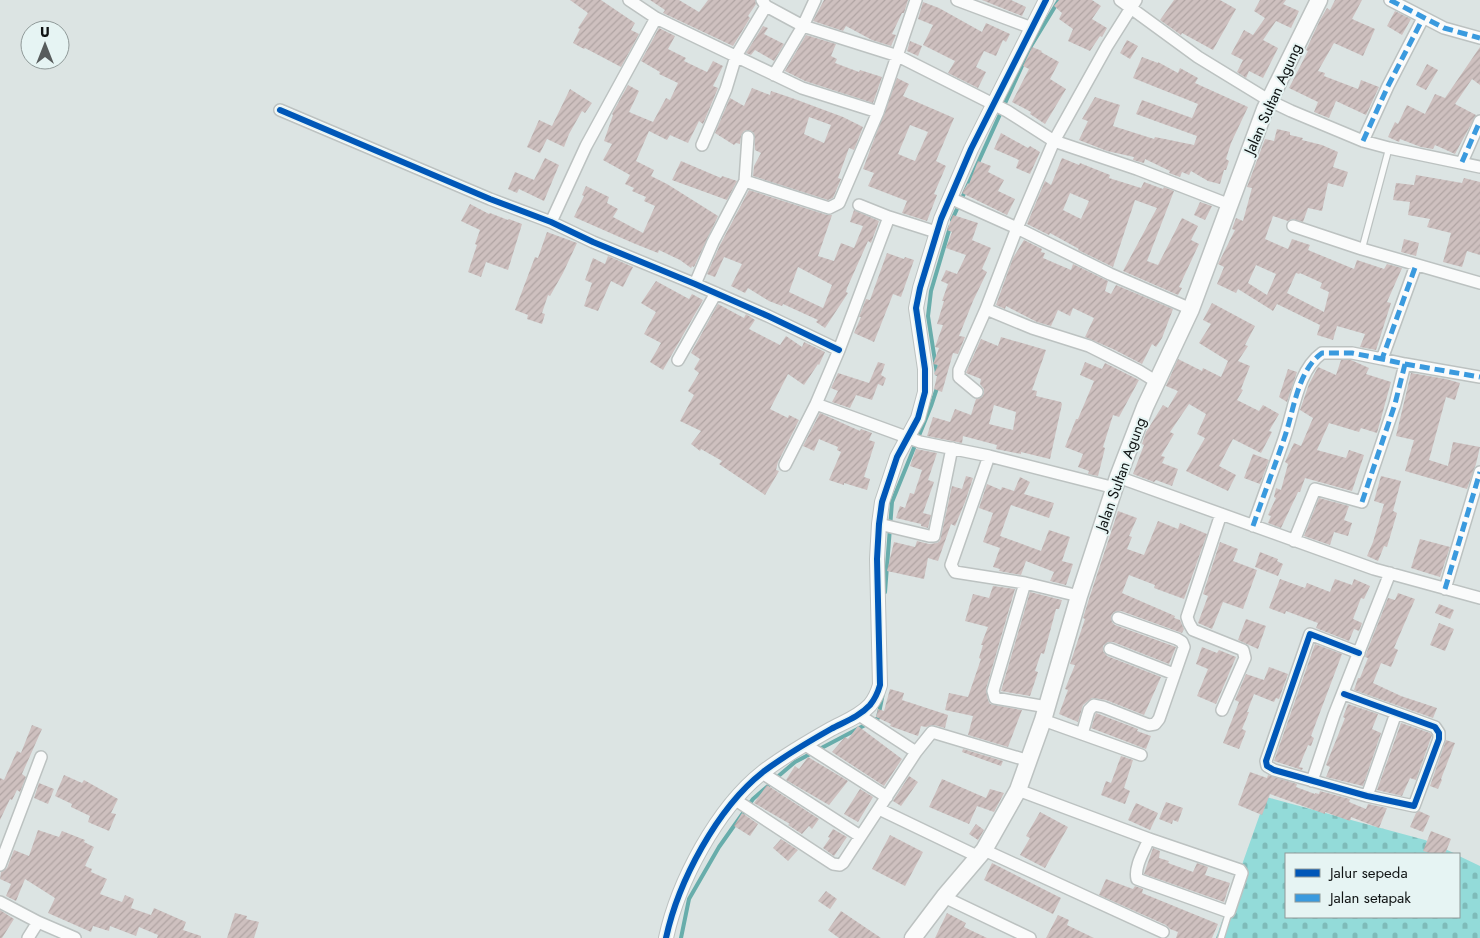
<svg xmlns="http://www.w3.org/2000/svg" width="1480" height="938" font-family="Jost,sans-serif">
<defs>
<pattern id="cemetery-stones" width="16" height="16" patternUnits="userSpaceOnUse" patternTransform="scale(1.25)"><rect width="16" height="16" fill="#93dbd9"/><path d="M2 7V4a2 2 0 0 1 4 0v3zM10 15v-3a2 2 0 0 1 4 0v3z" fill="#7ebbb9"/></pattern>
<pattern id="building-hatch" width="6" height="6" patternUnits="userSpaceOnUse" patternTransform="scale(1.25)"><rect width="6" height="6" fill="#cec0bf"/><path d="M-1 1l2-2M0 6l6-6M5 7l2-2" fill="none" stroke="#b0a4a3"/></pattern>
</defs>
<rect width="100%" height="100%" fill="#dce4e3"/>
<path fill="url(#cemetery-stones)" d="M1266 797 1425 840 1456 854H1286V917H1459V856L1480 866V938H1216Z"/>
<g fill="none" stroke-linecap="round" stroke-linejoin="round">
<path stroke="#68adab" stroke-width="4" d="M952 220 1031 46 1059 0
M937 374 928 316 931 291 950 227
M885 592 892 502 931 406 938 385
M873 721 878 718 883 693
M775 779 795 762 867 724
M681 938 689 899 719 847 753 799 768 786"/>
</g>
<path fill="url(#building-hatch)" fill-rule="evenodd" d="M570 0H601L635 23 631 30 639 34 621 67 585 48 584 49 573 43 580 29 578 28 588 13Z
M650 0H679L699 12 708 0H755L756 4 748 16 750 18 733 46 663 13 665 10Z
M824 0H908L904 13H902L892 34 896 35 891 46 872 40 846 26 843 31 813 21Z
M982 0H1011L1026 7 1022 16Z
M1059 0H1092L1101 6 1092 19 1107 28 1102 37 1100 36 1090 51 1068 41 1073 29 1059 19 1062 13 1054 6Z
M1174 0H1220L1236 9 1213 50 1182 33 1181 35 1160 20Z
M1260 0H1286L1283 4 1299 11 1291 28 1276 21 1263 40 1278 48 1263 78 1249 71 1246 78 1237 72 1243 60 1231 54 1244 30 1253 35 1265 18 1254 11Z
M1335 0H1362L1352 19 1375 29 1363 56 1334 43 1318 71 1325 73 1324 76 1358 89 1361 80 1379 87 1366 115 1336 101 1329 118 1314 112 1318 102 1289 88 1308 51 1306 50 1320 20 1327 8 1330 10Z
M923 2 939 8 982 32 986 23 1010 34 1006 42 1003 40 996 56 984 51 976 67 986 72 978 88 948 73 955 61 923 45 933 25 918 19Z
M1395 11 1411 19 1402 35 1387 26Z
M763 26 768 28 764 34 784 44 774 61 755 50 751 55 746 53Z
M659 28 675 36 668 49 686 58 684 61 707 72 713 61 723 66 713 86 718 88 703 124 699 121 688 143 670 135 667 140 649 131 636 161 654 170 651 176 667 184 718 216 694 267 692 266 691 268 680 260 659 250 658 253 633 243 574 217 584 196 582 195 586 186 609 197 607 203 618 209 613 217 643 233 655 206 644 201 646 197 632 191 634 188 625 184 630 175 603 160 612 144 604 141 613 115 612 114 628 85 639 91 629 112 653 122 666 98 670 100 678 83 659 74 660 72 641 61Z
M806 35 836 44 831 56 837 59 835 63 859 72 860 70 882 77 873 103 805 81 785 71Z
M1127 40 1138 46 1130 59 1120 53Z
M910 41 922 46 918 56 907 51Z
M1032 47 1042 51 1041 52 1059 62 1050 79 1066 89 1045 124 1030 114 1031 112 1012 102 1029 69 1023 66Z
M1480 47V85L1472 79 1455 104 1476 115 1455 154 1435 145 1433 149 1421 147 1400 139 1399 142 1388 137 1395 122 1398 124 1407 105 1425 114 1435 94 1445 98Z
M1142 57 1158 63V62L1178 73 1180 68 1198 78 1195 83 1248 107 1231 143 1226 159 1229 161 1226 170H1224L1220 184 1208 181 1191 171 1189 175 1182 172 1180 177 1169 173 1170 171 1145 159 1144 163 1133 160 1134 157 1107 151 1079 140 1088 121 1082 119 1095 97 1120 105 1113 126 1154 139 1155 137 1194 145 1197 136 1136 114 1142 100 1192 118 1198 104 1133 78Z
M1427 64 1438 70 1426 90 1416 85Z
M897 78 909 84 903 96 954 118 936 161 946 166 934 194 937 195 927 221 902 213 907 201 868 186 874 173 863 169ZM910 125 928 132 915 161 898 154Z
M752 88 770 95 771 91 792 98 843 117 863 127 854 150 849 148 838 178 841 179 833 198 828 200 753 176 754 166 761 153 755 150 754 133 749 130 744 131 741 136 740 144 736 143 734 145 715 133 730 98 744 106ZM809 117 831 125 824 143 804 134Z
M570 89 592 103 585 113 582 111 569 134 564 147 547 139 540 153 527 147 539 120 552 126Z
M1277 129 1290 132V135L1303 138 1302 140 1322 145 1338 152 1333 167 1348 172 1343 187 1328 183 1322 211 1308 208 1303 222 1292 219 1288 221 1273 216 1265 239 1288 249 1292 239 1310 245 1308 250 1354 269 1357 260 1384 269 1387 264 1402 268 1387 302 1391 303 1376 350 1360 347 1365 334 1337 326 1333 340 1317 335 1320 325 1277 304 1273 311 1238 289 1236 293 1217 284 1224 267 1218 264 1235 230 1232 229 1236 218 1243 221 1252 188 1247 187 1265 139 1274 141ZM1256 265 1276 274 1267 295 1248 283ZM1296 273 1299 274 1300 273 1322 283 1320 288 1329 292 1324 312 1287 293Z
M1001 133 1028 148 1030 146 1040 152 1030 174 1016 168 1019 160 994 149Z
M545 158 559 165 544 201 519 189 517 193 508 189 515 172 534 180Z
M1062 158 1079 165 1080 163 1110 175 1109 178 1141 188 1144 182 1163 189 1164 187 1174 191 1147 261 1158 265 1182 218 1198 226 1191 240 1199 244 1179 287 1182 288 1178 295 1123 271 1157 208 1135 200 1113 267 1078 250 1079 249 1050 233 1049 235 1027 224 1045 181 1051 185ZM1070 193 1089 201 1081 219 1063 210Z
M681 161 721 178 722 176 737 181 727 200 672 180Z
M978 161 991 166 988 172 1004 180 998 191 1015 199 1007 215 962 193 968 183 969 184Z
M1416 175 1462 183 1464 178 1480 182V255L1467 251 1462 267 1443 262 1451 233 1427 227 1430 219 1408 215 1410 202 1393 200 1396 183 1414 185Z
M749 190 827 215H832L818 256 834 261 841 243 854 248 863 226 850 222 854 210 879 221 871 243 868 241 847 288 846 292 848 293 825 328 816 322 818 320 783 304 782 306 769 301 748 288 745 293 731 286 742 264 724 257 715 277 707 274 720 245ZM798 267 832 285 823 308 789 292Z
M1200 202 1212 206 1205 220 1194 215Z
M470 204 489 214 490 213 508 220 509 219 522 224 508 270 486 262 481 277 468 272 477 245 475 244 480 230 461 221Z
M953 215 978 223 972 240 991 248 982 269 987 272 973 301 959 336 965 337 958 354 953 353 942 392 934 389 937 376 934 374 938 365 933 364 939 348 935 347 943 325 937 324 944 301H942L948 284 941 281 946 270 957 274 966 255 946 248 952 232 947 230Z
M547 232 577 243 563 273 550 296 548 295 542 313 545 314 542 324 527 319 528 315 515 310 535 257 538 258Z
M1404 239 1419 243 1416 256 1401 252Z
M1024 240 1042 249 1041 252 1045 253 1043 258 1071 270 1073 264 1108 281 1105 291 1111 294 1116 285 1173 309 1162 338 1156 347 1152 344 1142 364 1113 349 1085 337 1094 318 1073 308 1070 316 1058 310 1051 326 1037 322 1006 306 1005 309 996 305 1013 258Z
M887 253 904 259 905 257 914 260 901 297 893 294 874 342 854 333 861 317H859L866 299 870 300Z
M608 256 633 267 623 287 611 281 598 311 584 306 592 283 585 280 593 258 605 264Z
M656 281 689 299 692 294 703 300 663 370 650 362 661 343 644 334 656 312 641 303Z
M1212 303 1255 326 1245 345 1248 346 1238 361 1250 366 1241 389 1243 390 1237 400 1259 411 1263 405 1279 414 1269 431 1272 432 1261 453 1233 439 1219 466 1236 475 1228 491 1186 471 1205 438 1197 434 1206 414 1189 404 1170 432 1174 434 1161 456 1165 457 1162 463 1178 469 1172 486 1156 480 1154 482 1133 474 1144 445 1142 444 1146 432 1163 405 1168 408 1178 391 1166 386 1178 359 1202 371 1203 368 1221 377 1228 361 1199 343 1211 324 1203 320Z
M718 304 744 318 746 314 755 320 749 329 780 345 786 336 802 347 804 342 825 352 819 365 818 364 804 385 788 374 770 409 788 418 789 415 799 420 778 462 776 470 779 471 765 495 719 464 722 461 701 449 700 451 691 444 701 431 680 421 694 395 688 391 699 373 694 369 700 359 691 353Z
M1001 337 1046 350 1032 390 1037 391 1036 396 1061 402 1062 404 1050 459 1021 452V454L996 449 997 445 963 436 962 443 927 436 933 417 950 422 955 409 971 415 976 399 982 397 984 393V389L980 384 981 379 966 373 968 368 981 339 998 346ZM994 405 1016 412 1013 430 989 424Z
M1341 360H1351L1369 368 1366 374 1391 382 1377 433 1361 428 1359 432 1329 423 1317 450 1346 458 1349 450 1364 455 1352 491 1305 478 1300 492H1298L1281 528 1268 523 1271 516 1268 515 1276 498 1274 497 1276 488 1281 490 1288 464 1285 462 1294 443 1301 446 1313 418 1300 410 1309 384 1318 367 1336 375Z
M878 362 885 364 881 375 886 378 883 386 878 384 872 400 856 395 850 408 832 402 838 391 831 388 838 373 869 383Z
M1085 362 1102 369 1105 363 1139 380 1119 417 1113 415 1103 447 1105 448 1098 476 1088 474 1089 471 1078 467 1083 454 1065 447 1076 419H1078L1094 381 1080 375Z
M1288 369 1297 372 1287 402 1279 397Z
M1411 373 1446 379 1460 383 1455 400 1446 397 1429 460 1448 466 1453 442 1480 447 1476 464 1467 489 1405 471 1414 440 1396 436Z
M820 413 860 431 861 429 872 433 869 440 875 442 864 477 870 479 867 490 844 483V485L829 480 841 452 837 450 838 447 819 439 814 451 803 446Z
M916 449 937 453 928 480 934 482 923 513 931 515 928 528 921 526V524L896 518 900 506 905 508 910 493 914 494 922 470 910 466Z
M1253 454 1269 460 1260 484 1244 478Z
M966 476 973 478 965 502 955 526 951 524 938 561 928 558 924 579 887 571 894 542 915 547 917 541 929 544 937 543 940 541 952 486 962 489Z
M1381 476 1401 481 1393 511 1397 513 1387 547 1384 546 1378 561 1367 556 1373 542 1384 504 1374 501Z
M1020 477 1030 482 1024 494 1054 503 1049 518 1011 505 1000 536 1041 551 1049 530 1070 537 1062 561 1073 564 1066 585 1050 581 1054 572 1026 561 1021 575 999 571 1000 569 993 567 1000 548 983 542 993 513 979 508 987 484 1001 490 1002 487 1014 491Z
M1319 498 1349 506 1344 520 1352 523 1348 536 1334 532 1330 545 1304 536Z
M1118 511 1137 518 1129 536 1132 537 1127 549 1144 555 1158 521 1178 529 1180 523 1207 534 1184 599 1154 588 1155 585 1129 575 1122 593 1175 616 1174 618 1180 620 1184 629 1182 633 1121 611 1114 612 1111 616 1112 622 1115 625 1176 647 1169 664 1113 642H1108L1103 646V651L1107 656 1161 677 1144 715 1106 700 1092 698 1083 705 1078 722 1059 714 1068 690 1065 689 1075 665 1070 664 1085 619 1083 618 1089 599Z
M1420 539 1450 547 1440 577 1411 568Z
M1220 542 1238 549 1233 561 1257 570 1243 609 1223 602 1212 629 1198 623 1208 596 1203 594Z
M1260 552 1278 559 1277 561 1283 564 1278 576 1255 567Z
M1280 579 1305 588 1307 583 1330 592 1335 579 1352 585 1354 579 1370 586 1364 599 1361 598 1353 619 1362 623 1359 631 1354 629 1349 641 1316 628 1318 623 1286 611 1285 614 1269 608Z
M993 586 1015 589 986 689 988 700 990 704 1022 710 1008 747 968 735 973 716 945 710 949 693 968 697 981 659 979 658 983 645H981L988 627 965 621 973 594 989 598Z
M1030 592 1062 600 1059 609H1056L1044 654 1041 653 1035 671 1038 672 1030 696 1001 691Z
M1398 593 1415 599 1394 648 1398 650 1391 667 1381 663 1373 683 1401 696 1437 708 1433 718 1354 690 1358 678H1360L1368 658 1365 657 1366 654 1388 598 1395 600Z
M1439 604 1454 610 1450 619 1435 613Z
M1246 619 1266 626 1258 649 1238 640Z
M1439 623 1454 629 1445 651 1430 645Z
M1315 644 1342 654 1311 736 1314 738 1311 746 1308 745 1299 767 1303 768 1302 770 1274 761Z
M1202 647 1217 653 1219 650 1236 657 1216 704 1197 696 1208 669 1196 664Z
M1269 667 1288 674 1279 699 1276 698 1274 702 1254 694 1247 712H1249L1242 729 1246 731 1239 749 1223 743 1239 702 1235 700 1246 674 1264 680Z
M890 689 904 693 902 700 948 715 945 728 934 725 926 727 921 726 918 736 890 726 891 724 876 717 878 709 884 711Z
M1348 704 1378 714 1372 729 1381 733 1363 786 1326 777 1330 767 1326 765 1345 718 1343 717Z
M1096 713 1138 729 1137 731 1151 736 1146 749 1091 728Z
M1401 723 1430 733 1432 735 1416 780 1410 778 1402 796 1377 790Z
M32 725 42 729 22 774 26 777 20 792 17 790 12 800 10 799 0 820V778L4 780 17 751 21 753Z
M858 726 902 759 884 786 832 752 845 737 848 739Z
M1446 740 1455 743 1441 779 1442 780 1438 789 1430 786Z
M963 749 1003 761 1001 766 962 752Z
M1121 756 1133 760 1124 788 1130 791 1125 804 1101 795 1106 781 1111 783Z
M808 757 848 781 829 805 786 780 795 766 799 769Z
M1250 772 1267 778 1268 775 1297 784 1296 787 1315 794V793L1319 794 1320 791 1350 799 1349 802 1366 809 1368 804 1387 808 1379 828 1351 817 1350 821 1325 812V814L1270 794 1262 815 1238 805Z
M64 775 82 783 84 780 118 799 111 813 116 814 109 831 88 822 90 816 71 807 72 804 55 796Z
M909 776 918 782 901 806 893 801Z
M942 779 986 798 990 789 1004 793 994 812 977 806 969 824 929 807Z
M39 783 54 789 48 804 34 798Z
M767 785 819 819 812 829 809 826 802 834 788 825 790 824 754 803Z
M860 789 873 797 858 822 844 814Z
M1166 802 1183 808 1178 822 1173 820 1172 824 1159 819Z
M1136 803 1158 813 1150 830 1128 820Z
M1419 811 1430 816 1423 832 1410 827 1416 813Z
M1040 812 1068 827 1045 868 1020 855 1030 838 1026 836Z
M742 813 758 824 750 836 734 826Z
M976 824 984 830 978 840 969 834Z
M833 829 847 837 834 856 823 848 830 838 828 837Z
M38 830 59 837 62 831 85 840 84 842 94 847 85 866 92 869 91 872 107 879 100 894 122 902 125 895 134 899 131 908 151 915 154 908 186 922 183 930 201 936V938H157L158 935 139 927 136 936 110 926 109 931 93 926 91 932 48 913 55 898 25 879 16 901 6 896 11 884 0 879 1 872 7 868 14 850 29 856Z
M1431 831 1451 839 1445 854H1433L1423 851Z
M890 835 923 852 905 886 872 869Z
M781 839 798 850 788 861 773 848Z
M1153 848 1160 851 1159 858 1169 861 1168 863 1193 872 1197 863 1208 867 1205 875 1230 883 1224 902 1144 874Z
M992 863 1061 898 1053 914 984 880Z
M1106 879 1133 889 1135 886 1143 889 1142 893 1218 924 1212 938H1176L1178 932 1170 929 1166 925 1099 895Z
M826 891 837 899 830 909 818 901Z
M0 910 14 919 2 938H0Z
M841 911 881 938H839L828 930Z
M235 913 247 916 246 919 259 922 254 938H227Z
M947 913 966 923 964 927 987 938H935Z
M1058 915 1069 920 1067 925 1094 938H1046Z"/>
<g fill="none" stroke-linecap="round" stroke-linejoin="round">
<defs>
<path id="service" d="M1362 249 1389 148
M1221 938 1229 912"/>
<path id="minor" d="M629 0 656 18 802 88 878 112
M815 0 803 26 898 56 1007 111 1054 141 1137 169 1230 205
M957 0 1032 28
M1120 0 1198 57 1270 101 1291 111 1363 141 1389 148 1480 167
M1390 0 1444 28 1480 38
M766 6 803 26 774 75
M280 110 490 199 551 222 593 242 695 284 768 316 839 350
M1363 141 1388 86 1421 22
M702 145 726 89 736 56 766 6 762 0
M1462 162 1480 121
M745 181 829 208 839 203 878 112 916 0
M950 198 1017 228 1110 274 1191 309
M859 205 889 217
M551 222 586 146 656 18
M1293 226 1362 249 1480 283
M936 232 889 217 839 350 816 404 920 442 989 456 1115 488
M695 284 713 242 745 181 748 137
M986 309 1032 328 1089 346 1139 371 1157 382
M678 360 716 293
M1405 364 1480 377
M977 392 959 377V370L986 309 1017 228 1054 141 1107 46 1136 0
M989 456 951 565 955 572 1025 583 1079 596
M785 465 816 404
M1118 477 1374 569 1480 598
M1221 514 1187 617 1189 623 1193 630 1243 650 1245 658 1222 710
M879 524 929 536H934L952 448
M1253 526C1263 497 1274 468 1284 439 1294 411 1297 371 1322 353H1352L1382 359
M1294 541 1315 489 1362 502 1395 404 1405 364 1382 359 1416 265
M1025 583 993 691 995 698 1047 707
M1445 589 1480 472
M1110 649 1174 674
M1344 694 1435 727 1439 733V739L1414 806 1367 796 1274 770 1267 766 1266 761 1310 634 1359 653
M859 715 916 752
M1043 720 1141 755
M1082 734 1089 710 1094 705 1103 707 1149 725 1155 724 1159 719 1184 647 1182 642 1177 639 1118 618
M804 744 887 797
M762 773 860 836
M1312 781 1334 715 1390 573
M1018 790 1149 839C1144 851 1134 867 1137 879L1229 912 1242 873 1240 870 1149 839
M1367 796 1396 713
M734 799 833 864 840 865 843 863 916 752 932 732 1029 761
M879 809 979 857
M984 850 1163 932
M0 865 41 757
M944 897 1030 938
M0 902 38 922
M28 938 38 922 75 938"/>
<path id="tertiary" d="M666 938C678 882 717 808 763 772 784 756 808 742 831 729 844 722 859 717 870 705 875 699 878 692 880 685L877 559 879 524 882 502 897 457 918 418 925 392V369L916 308 920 288 941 219 971 149 1046 0"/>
<path id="secondary" d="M913 938 944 897 984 850 1018 790 1043 720 1079 596 1118 477 1145 407 1191 309 1265 109 1319 0"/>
</defs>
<use href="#service" stroke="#bcc2c1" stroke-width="8"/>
<use href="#minor" stroke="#bcc2c1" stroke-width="14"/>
<use href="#tertiary" stroke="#bcc2c1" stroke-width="16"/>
<use href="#secondary" stroke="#bcc2c1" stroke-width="19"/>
<use href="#service" stroke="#fafbfb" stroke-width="5.5"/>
<use href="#minor" stroke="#fafbfb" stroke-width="11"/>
<use href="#tertiary" stroke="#fafbfb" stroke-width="14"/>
<use href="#secondary" stroke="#fafbfb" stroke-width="16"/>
<path stroke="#3a9ade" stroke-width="5" stroke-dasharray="10 5" stroke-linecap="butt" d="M1390 0 1444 28 1480 38
M1363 141 1388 86 1421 22
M1462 162 1480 121
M1405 364 1480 377
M1362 502 1395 404 1405 364 1382 359 1416 265
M1253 526C1263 497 1274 468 1284 439 1294 411 1297 371 1322 353H1352L1382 359
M1445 589 1480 472"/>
<defs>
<path id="cycleway" d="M280 110 490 199 551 222 593 242 695 284 768 316 839 350
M1344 694 1435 727 1439 733V739L1414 806 1367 796 1274 770 1267 766 1266 761 1310 634 1359 653
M666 938C678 882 717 808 763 772 784 756 808 742 831 729 844 722 859 717 870 705 875 699 878 692 880 685L877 559 879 524 882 502 897 457 918 418 925 392V369L916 308 920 288 941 219 971 149 1046 0"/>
</defs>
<use href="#cycleway" stroke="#e6f4f3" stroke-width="9"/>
<use href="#cycleway" stroke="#0057b8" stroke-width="6"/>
</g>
<g text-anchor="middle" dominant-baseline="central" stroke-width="4" stroke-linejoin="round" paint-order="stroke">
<g font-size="15" fill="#0f1313" stroke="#e6f4f3">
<text transform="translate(1273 99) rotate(-66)">Jalan Sultan Agung</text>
<text transform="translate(1121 474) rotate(-70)">Jalan Sultan Agung</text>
</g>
</g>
<rect x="1285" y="853" width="175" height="65" fill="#e6f4f3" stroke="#909a99"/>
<rect x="1295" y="869" width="25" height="8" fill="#0057b8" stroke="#909a99"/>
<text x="1330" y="878" font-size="15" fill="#0f1313">Jalur sepeda</text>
<rect x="1295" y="894" width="25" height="8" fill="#3a9ade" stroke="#909a99"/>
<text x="1330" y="903" font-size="15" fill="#0f1313">Jalan setapak</text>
<g transform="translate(45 45)"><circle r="24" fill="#e6f4f3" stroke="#909a99"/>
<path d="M0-4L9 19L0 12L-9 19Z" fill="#575c5c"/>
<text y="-8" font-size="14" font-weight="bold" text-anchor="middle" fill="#0f1313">U</text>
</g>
</svg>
